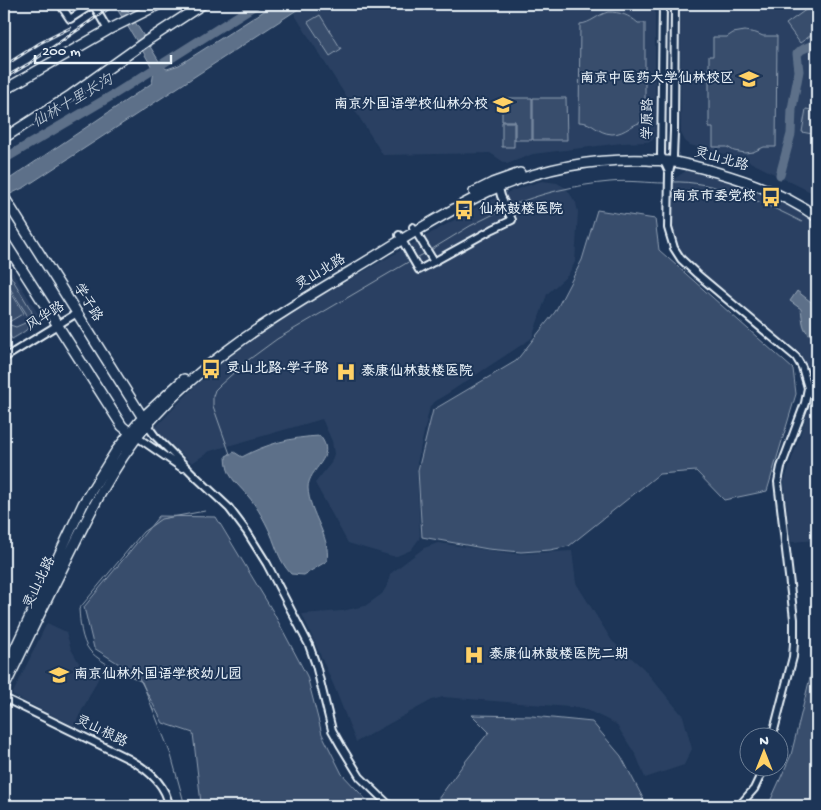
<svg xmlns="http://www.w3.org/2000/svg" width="821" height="810" font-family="'Gochi Hand','LXGW WenKai TC',sans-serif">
<rect width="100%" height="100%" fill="#1d3557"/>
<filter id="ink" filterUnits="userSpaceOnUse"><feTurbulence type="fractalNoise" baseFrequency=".02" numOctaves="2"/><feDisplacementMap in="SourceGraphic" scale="10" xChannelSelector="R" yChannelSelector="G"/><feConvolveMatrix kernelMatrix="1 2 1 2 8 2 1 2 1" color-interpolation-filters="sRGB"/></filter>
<g filter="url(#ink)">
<path fill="#2a4162" d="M288 4H655V136L652 141 646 142 622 143 533 154 507 164 490 153 383 155Z
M680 4H817V195L746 160 690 145 685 141 681 133Z
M689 169 773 196 797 208 817 223V540L791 542 784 482 812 400 811 379 803 358 693 266 682 253 672 229 673 192 674 179Z
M542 181 557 183 566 188 576 203 578 212 575 262 568 275 547 294 532 338 436 401 430 406 417 463 420 535 419 539 411 550 397 556H392L348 543 315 483 331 463 334 454 332 441 322 419 210 451 192 463 156 432 155 428 197 384 254 337 291 313 477 207 511 191Z
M4 258 40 317 38 324 4 346Z
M438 543 516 554 572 551 576 583 612 641 643 668 683 716 692 749 684 765 645 778 637 757 616 724 583 708 443 697 432 700 356 742 334 686 302 614 342 611 365 606 382 594 388 584 390 574 424 548Z
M47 623 66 632 71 649 79 663 99 677 74 726 12 695Z"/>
<path fill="#374d6c" stroke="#909fb2" d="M814 4H817V31L800 43 786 24Z
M608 12C620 12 629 15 638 23H645V122C633 122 626 134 612 134 596 133 594 122 579 122L580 24C591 23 597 15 608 12Z
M320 15 341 49 330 56 308 22Z
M745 31 756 33 763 36H777L776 147H764L753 152 745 153 734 151 727 147H713V128H709V56H713V37H727L733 33Z
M502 98H532V140H515V121H502Z
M533 98H566L567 140H533Z
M806 109 817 111V135L802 132Z
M502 122H514V147H502Z
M597 210 655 219 659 250 793 369 796 394 767 491 724 500 696 471 659 474 569 546 550 550 521 552 488 549 422 537 418 470 433 410 516 361 555 312 582 260Z
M4 265 31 310C37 326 24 332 12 339L4 327V316L10 325 16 327 25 323 27 317 26 313 4 279Z
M4 283H5L24 313 9 322 4 313Z
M159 516 216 517 272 610 307 676 322 734 342 774 372 806H199L201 803 193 733 163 723 138 676 94 648 84 607Z
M817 649V806H768L791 755Z
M472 715 532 716 592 722 621 756 647 806H433L465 762 489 732Z"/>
<path fill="#5d7089" stroke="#95a4b5" d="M114 4H124L162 66 167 69 179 65 275 4H306L25 187 4 197V181L11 178 152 83 154 71 145 55Z
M797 291 815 305 814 307 817 310V337C802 335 803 322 801 309L790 301Z
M320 436C338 458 308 468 308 488 309 513 331 536 327 561L304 575 291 574C277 559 276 543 267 526 262 516 255 504 248 496 236 482 226 477 226 456L234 452 242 457C266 444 292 437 320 436Z"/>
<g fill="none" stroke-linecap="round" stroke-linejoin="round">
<path stroke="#95a4b5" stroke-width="1" d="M672 182C712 180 766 203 802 222
M508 207C540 193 576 185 610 182 629 180 647 183 665 183
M429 251 470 226 504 209
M416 258 426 253
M230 454 213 406V396L215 390 220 385 247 361 277 339 410 261
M185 806 171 755 142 682C126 673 103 665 90 651 81 640 80 622 79 609L143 532 161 519 205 511"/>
<path stroke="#5d7089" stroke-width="9" d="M4 159 113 95 257 4
M780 175 791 134 792 109 799 71 797 54 801 50 817 43"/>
<defs>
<path id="minor" d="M4 4H7
M60 4 70 19 93 4
M93 4 108 30
M663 4 661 155 669 172
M675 4 674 131 673 157 669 172 668 228 674 248 681 259 697 274 796 357 802 367 808 388 805 403 781 467 778 482 794 619V643L793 657 772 738
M413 227 434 262
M399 235 419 270 493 229 512 220 501 196 499 188
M4 358 77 313
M147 425 155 436 196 477 229 508 247 532 267 564 309 645 316 665 332 730 341 746 360 777 390 806
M137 437 182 468
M4 698 129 759C147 769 166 785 169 806
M739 806 754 789 764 768"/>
<path id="major" d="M4 90 108 30 160 4
M4 138 71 95 148 40 203 4
M474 192 492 183 520 173
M4 197 145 421
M4 241 122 426 134 436
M4 672 83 504 116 451 130 433 143 417 184 379
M4 688C24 646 44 605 65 563 88 516 112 467 146 426 202 360 275 316 349 272 394 245 439 215 487 192 538 169 592 158 648 160 656 161 666 160 674 162 688 164 702 168 716 172 751 182 787 195 817 217"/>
</defs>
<use href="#minor" stroke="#e8f1f8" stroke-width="10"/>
<use href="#major" stroke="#e8f1f8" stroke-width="12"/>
<use href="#minor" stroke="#1d3557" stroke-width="6"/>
<use href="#major" stroke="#1d3557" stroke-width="9"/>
<defs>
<path id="rail" d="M4 66 40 43 70 28
M4 78 30 63 115 4"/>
</defs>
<use href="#rail" stroke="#e8f1f8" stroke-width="3"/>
<use href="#rail" stroke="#1d3557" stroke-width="1" stroke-dasharray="4" stroke-linecap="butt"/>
</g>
</g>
<defs>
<symbol id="university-bare" viewBox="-9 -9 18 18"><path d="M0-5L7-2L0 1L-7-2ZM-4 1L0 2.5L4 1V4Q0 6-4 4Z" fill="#ffd166" stroke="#1d3557" stroke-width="2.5" paint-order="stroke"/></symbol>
<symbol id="school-bare" viewBox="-9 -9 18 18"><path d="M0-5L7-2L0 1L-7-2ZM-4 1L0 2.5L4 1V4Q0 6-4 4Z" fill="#ffd166" stroke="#1d3557" stroke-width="2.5" paint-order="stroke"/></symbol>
<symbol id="bus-bare" viewBox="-9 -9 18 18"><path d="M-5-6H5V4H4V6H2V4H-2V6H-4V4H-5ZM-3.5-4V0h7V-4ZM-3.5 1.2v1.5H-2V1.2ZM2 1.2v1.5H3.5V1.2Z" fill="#ffd166" stroke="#1d3557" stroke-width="2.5" paint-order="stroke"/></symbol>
<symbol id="hospital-bare" viewBox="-9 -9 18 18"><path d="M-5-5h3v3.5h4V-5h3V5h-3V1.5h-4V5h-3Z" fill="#ffd166" stroke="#1d3557" stroke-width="2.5" paint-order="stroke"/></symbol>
</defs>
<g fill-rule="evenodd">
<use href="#university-bare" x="735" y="65" width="28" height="28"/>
<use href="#school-bare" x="489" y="91" width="28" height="28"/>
<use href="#bus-bare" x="757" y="183" width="28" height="28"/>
<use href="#bus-bare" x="450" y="196" width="28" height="28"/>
<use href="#bus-bare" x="197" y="355" width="28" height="28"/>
<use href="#hospital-bare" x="332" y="358" width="28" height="28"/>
<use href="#hospital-bare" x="460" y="641" width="28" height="28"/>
<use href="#school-bare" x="45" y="661" width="28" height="28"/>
</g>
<g text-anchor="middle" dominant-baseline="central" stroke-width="4" stroke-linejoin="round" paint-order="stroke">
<g font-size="14" font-weight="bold" fill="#e8f1f8" stroke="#1d3557" text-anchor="start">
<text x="734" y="79" text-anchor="end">南京中医药大学仙林校区</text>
<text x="488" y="105" text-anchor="end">南京外国语学校仙林分校</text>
<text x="756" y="197" text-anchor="end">南京市委党校</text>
<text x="479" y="210">仙林鼓楼医院</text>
<text x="226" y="369">灵山北路·学子路</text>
<text x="361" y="372">泰康仙林鼓楼医院</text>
<text x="489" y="655">泰康仙林鼓楼医院二期</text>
<text x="74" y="675">南京仙林外国语学校幼儿园</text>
</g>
<g font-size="14" fill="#e8f1f8" stroke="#1d3557">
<text transform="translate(649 119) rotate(-89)">学原路</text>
<text transform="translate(721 160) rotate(16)">灵山北路</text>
<text transform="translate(321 273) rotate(-31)">灵山北路</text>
<text transform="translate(87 303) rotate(58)">学子路</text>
<text transform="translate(46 317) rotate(-32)">风华路</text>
<text transform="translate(40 583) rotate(-64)">灵山北路</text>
<text transform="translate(101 732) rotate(26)">灵山根路</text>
</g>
<g font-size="15" font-style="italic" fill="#b7c4d1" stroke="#1d3557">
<text transform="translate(73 102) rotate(-30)">仙林十里长沟</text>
</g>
</g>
<rect width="821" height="810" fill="none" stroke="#1d3557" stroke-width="20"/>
<rect x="10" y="10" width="801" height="790" fill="none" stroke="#e8f1f8" stroke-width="2" filter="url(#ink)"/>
<g transform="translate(764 752)"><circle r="24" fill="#1d3557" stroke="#6e8097"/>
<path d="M0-4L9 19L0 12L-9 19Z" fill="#ffd166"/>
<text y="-8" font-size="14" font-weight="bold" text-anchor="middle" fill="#e8f1f8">N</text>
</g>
<path d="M35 55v8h136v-8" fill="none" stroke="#e8f1f8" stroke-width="2.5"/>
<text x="42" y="55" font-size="15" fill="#e8f1f8" stroke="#1d3557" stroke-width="4" paint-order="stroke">200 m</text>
</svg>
